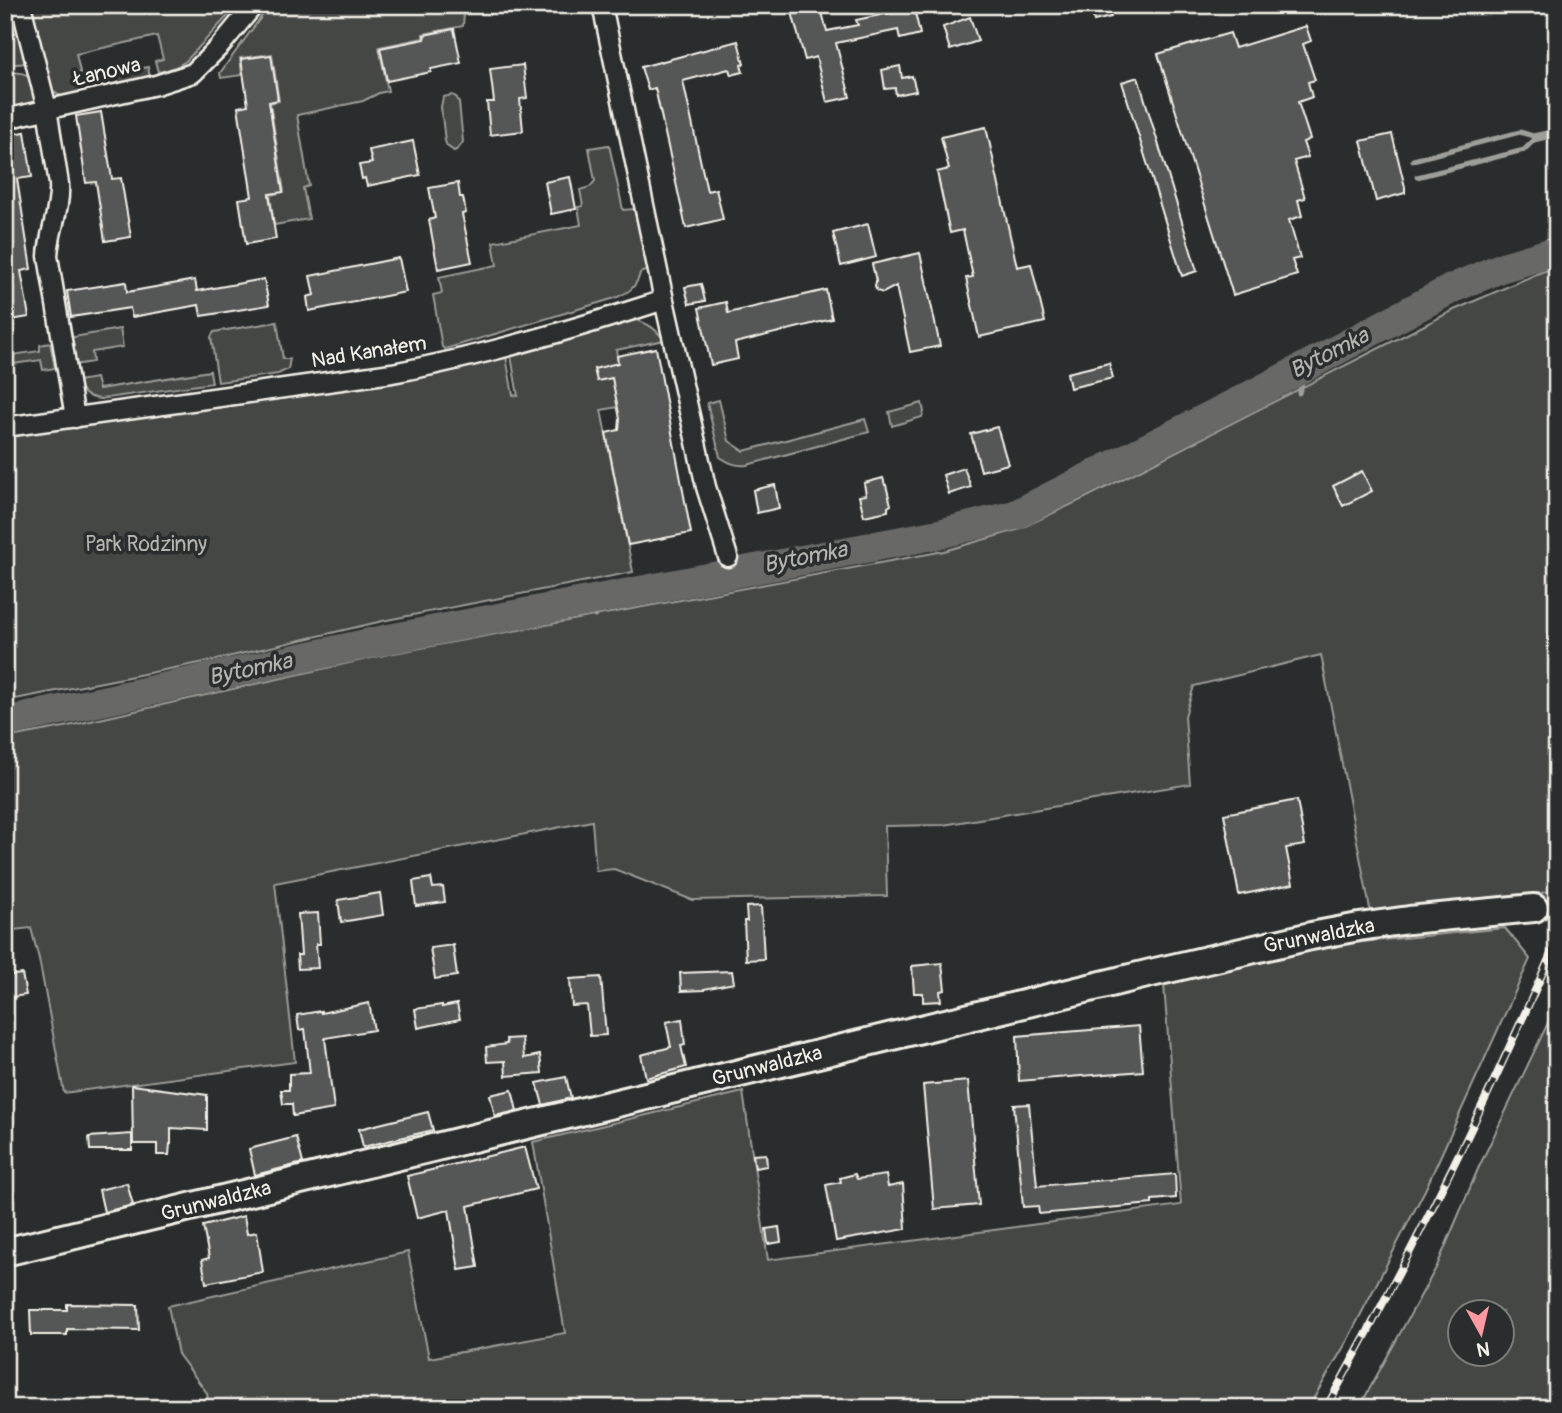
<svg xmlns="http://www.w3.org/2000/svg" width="1562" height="1413" font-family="Pangolin,sans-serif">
<rect width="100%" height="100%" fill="#2a2d2e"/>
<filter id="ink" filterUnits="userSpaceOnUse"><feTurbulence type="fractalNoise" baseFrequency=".0143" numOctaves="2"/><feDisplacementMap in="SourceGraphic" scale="14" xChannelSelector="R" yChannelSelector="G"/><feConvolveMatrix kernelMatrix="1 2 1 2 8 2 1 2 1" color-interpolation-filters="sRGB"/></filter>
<g filter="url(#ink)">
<path fill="#444645" stroke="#9c9c96" stroke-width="2" fill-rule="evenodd" d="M5 5H12L27 63 5 65Z
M29 5H238L186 61C177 67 169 70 158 72L155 61 163 59 157 36 76 54 82 81 92 80 94 91C75 95 58 105 48 83Z
M270 5H468L464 13 463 26 423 34V38L379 47 388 91 379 93 363 101 297 115 309 186 303 188 309 219 274 225 270 195 284 192 270 103 279 101 272 54 240 58 242 75 221 78 220 73Z
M148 67 150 78 105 88 103 77Z
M5 73C17 72 30 71 34 85 35 91 37 95 36 102L30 105 5 111Z
M453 95 457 98 459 103 463 142 458 149 454 151 447 146 445 141 441 107 443 97Z
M609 145 623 210 634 209 647 263 648 270 640 273C637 287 628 293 615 298L445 349 442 347 433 295 442 293 439 277 497 265 493 242 581 225 578 207 583 206 580 190 590 187 595 181 589 148Z
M1557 267V891L1371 914 1321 655 1194 686 1185 716 1190 784 943 825 885 826 887 896 692 900 614 869 596 871 592 821 275 883 295 1062 64 1093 39 959 31 928 5 931V738L64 727 389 654 944 551 1017 530 1085 498 1454 310 1539 273Z
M636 320C649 324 656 329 664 340L616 350 623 390 618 407 601 410 633 572 387 620 210 661 5 701V436L346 387 406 380 439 374 506 357 513 395 518 396 511 356 613 325Z
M277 322 283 359H290L288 369 278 374 218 382 211 337 214 332Z
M120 329 123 347 92 352 93 362 73 365 68 338Z
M50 343 55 368 43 370 41 360 5 365V356L40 351V345Z
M210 371 212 383 100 399C87 397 81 394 78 381L96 378 99 389Z
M719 400 729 441 744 451 865 419 869 432 747 465C736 466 729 463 720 457L707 403Z
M922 403 924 412 922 417 892 426 889 412Z
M1505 928 1530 959 1426 1188 1346 1343 1308 1408H209L207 1393 178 1354 168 1306 408 1252 429 1358 565 1333 533 1142 743 1092 768 1260 1181 1205 1164 985 1332 945Z
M1557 1004V1408H1359L1437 1266 1478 1169ZM1460 1312H1502V1354H1460Z"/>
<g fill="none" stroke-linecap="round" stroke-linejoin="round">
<path stroke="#9f9f9a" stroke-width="5" d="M1413 160 1520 132 1533 136 1551 132
M1417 177 1524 150 1534 140 1551 136
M1299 393 1308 365
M593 600 595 616"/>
<path stroke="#676866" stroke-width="30" d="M5 722 389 639 939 534 1015 515 1256 393 1453 288 1503 267 1557 251"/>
</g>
<path fill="#555756" stroke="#f4f1e8" stroke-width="2" d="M790 5H820L827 31 858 25 856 20 914 8 920 34 900 39 898 30 836 43 850 97 827 102 816 57 805 60Z
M1090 5H1106L1111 17 1094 21Z
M970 17 978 41 950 50 943 27Z
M1306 26 1311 41 1303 44 1315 80 1308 82 1312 97 1298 102 1310 139 1303 142 1308 157 1294 161 1305 198 1298 200 1302 216 1289 220 1300 258 1292 260 1297 275 1233 295 1158 54 1230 33 1235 48Z
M454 29 461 63 431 69V72L387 81 380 48 425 39 424 35Z
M738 41 744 64 741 65 743 72 731 75 729 69 683 81 707 191 716 189 723 219 686 228 655 88 648 90 641 67Z
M271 55 278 100 269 102 283 192 269 194 276 239 246 244 239 199 252 197 238 107 248 105 241 59Z
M523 65 527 98 520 99 523 131 490 135 487 102H494L490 69Z
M900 66 902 78 912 76 916 91 896 95 895 88 885 89 882 70Z
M1138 77 1197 271 1182 276 1122 82Z
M101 112 112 179 121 178 131 237 105 241 96 182 86 183 76 116Z
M986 127 1017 267 1031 264 1045 322 979 337 966 278 973 277 963 230 950 233 937 172 949 169 941 137Z
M25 132 32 177 17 179 31 269 21 271 29 317 5 321V135Z
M1392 134 1405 187V193L1376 201 1361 141Z
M413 141 420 175 367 186 365 178 362 179 359 165 372 163 369 150Z
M570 177 576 209 551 214 545 182Z
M458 183 460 197H463L466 213 462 214 472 262 438 269 429 220 435 218 429 188Z
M868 224 876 257 841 266 833 233Z
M920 253 940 346 910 352 896 286 883 293 877 291 875 287 876 281 872 264Z
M399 258 406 292 309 311 307 297 314 295 310 276Z
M264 279 269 305 201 316 199 305 132 317 130 308 71 317 67 291 126 282 127 292 195 280 197 291Z
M701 284 705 301 689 304 685 287Z
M826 290 832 319 735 343 738 359 711 365 699 308 726 302 728 313Z
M656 348 691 533 628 545 606 433 619 430 620 419 612 378 597 381 594 369 618 363 617 356Z
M1109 363 1113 378 1070 388 1067 373Z
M997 427 1008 464 981 471 971 434Z
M964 468 971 487 949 494 943 475Z
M1362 471 1372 491 1343 506 1333 486Z
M883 478 885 485H886L891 505 888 507V511L864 516 859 496 866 495 864 483Z
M775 485 779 508 757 513 753 490Z
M1297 800 1305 845 1286 848 1293 884 1239 895 1224 814Z
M431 878 433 888 443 887 445 902 416 906 413 881Z
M380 893 383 915 341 922 338 900Z
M761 906 764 959 746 960 744 921H747L746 907Z
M318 913 320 944H316L318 968 298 969 297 955H301L298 914Z
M453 945 457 976 435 979 430 948Z
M942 963 945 990 940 991 941 1001 923 1002V993H914L912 966Z
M732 971 734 983 704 989V990L681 991 680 973Z
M22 974 26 995 5 998V976Z
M601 977 606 1035 590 1036 587 1005 572 1006 570 979Z
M369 1003 374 1030 325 1038 334 1109 293 1116 292 1104H283L281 1090H289V1074L310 1073 305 1029 299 1030 297 1015 321 1011V1013Z
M457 1004 460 1019 418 1028 415 1009 442 1005V1007Z
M682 1019 685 1045 681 1046 686 1067 646 1078 641 1055 671 1047 666 1022Z
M1139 1026 1143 1071 1019 1081 1017 1036Z
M522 1038 524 1058 540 1055 542 1073 506 1076 505 1061 487 1062 486 1047 507 1044 506 1039Z
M566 1077 571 1098 543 1105 537 1083Z
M968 1081 979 1205 934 1209 923 1085Z
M132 1085 207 1095V1130L171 1128V1144H170L169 1155H157V1144H133Z
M512 1090 517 1111 495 1116 490 1095Z
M1029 1104 1037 1186 1175 1174 1176 1198 1152 1200V1204L1039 1214 1038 1206 1023 1207 1014 1105Z
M428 1112 433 1130 363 1147 359 1129Z
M132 1134V1150H90L89 1137Z
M296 1137 303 1163 255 1175 249 1149Z
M525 1147 536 1189 468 1206 478 1267 459 1270 449 1210 417 1218 407 1176Z
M766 1154 767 1166 755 1168 753 1155Z
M855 1174 857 1179 886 1175 888 1187 903 1184 906 1229 836 1241 826 1185 841 1182 840 1178Z
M127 1183 133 1205 104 1212 99 1190Z
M244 1216 247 1234 257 1232 263 1272 206 1283 202 1260 209 1258 203 1226Z
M779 1227 781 1242 768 1244 766 1229Z
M67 1304 138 1305 139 1330 67 1329V1335H31L30 1310H67Z"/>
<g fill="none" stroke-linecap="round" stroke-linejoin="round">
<path stroke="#484a4a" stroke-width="26" stroke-dasharray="26 13" stroke-linecap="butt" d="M1534 908 1557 906"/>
<defs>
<path id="street" d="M21 5 47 109 59 184C61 209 49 231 48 256L75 418
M602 5 664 300 706 487 728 557
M5 119 156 85 193 73 220 46 254 5
M5 427 392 373C484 356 575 329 664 300"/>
<path id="secondary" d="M5 1252 1151 973 1311 936 1359 927 1409 920 1534 908"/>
</defs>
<use href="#street" stroke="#f4f1e8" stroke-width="23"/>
<use href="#secondary" stroke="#f4f1e8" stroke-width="32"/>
<use href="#street" stroke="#2a2d2e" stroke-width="18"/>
<use href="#secondary" stroke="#2a2d2e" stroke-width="26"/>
<defs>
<path id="rail" d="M1326 1408C1411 1256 1488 1101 1557 940"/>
</defs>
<use href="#rail" stroke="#f4f1e8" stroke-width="8"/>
<use href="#rail" stroke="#2a2d2e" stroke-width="5" stroke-dasharray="16" stroke-linecap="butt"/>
</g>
</g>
<g text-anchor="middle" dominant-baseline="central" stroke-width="7" stroke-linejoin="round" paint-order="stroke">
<g font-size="21" fill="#f4f1e8" stroke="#2a2d2e">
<text transform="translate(107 72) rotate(-13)">Łanowa</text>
<text transform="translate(369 352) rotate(-9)">Nad Kanałem</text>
<text transform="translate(1319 936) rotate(-11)">Grunwaldzka</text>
<text transform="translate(767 1066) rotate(-14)">Grunwaldzka</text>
<text transform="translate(216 1201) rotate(-14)">Grunwaldzka</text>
</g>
<g font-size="21" fill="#b6b5af" stroke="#2a2d2e">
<text x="146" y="544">Park Rodzinny</text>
</g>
<g font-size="23" font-style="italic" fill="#b5b3ae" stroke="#2a2d2e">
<text transform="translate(1329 353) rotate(-27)">Bytomka</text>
<text transform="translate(805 557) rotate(-11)">Bytomka</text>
<text transform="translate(250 669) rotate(-12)">Bytomka</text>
</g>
</g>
<rect width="1562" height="1413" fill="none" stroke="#2a2d2e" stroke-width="28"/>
<rect x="14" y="14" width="1534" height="1385" fill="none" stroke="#f4f1e8" stroke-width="2.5" filter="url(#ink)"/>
<g transform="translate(1481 1333) rotate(172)"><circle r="33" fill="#2a2d2e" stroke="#7b7b78" stroke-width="2"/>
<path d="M0-5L12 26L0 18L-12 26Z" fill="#ff9aa2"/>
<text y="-10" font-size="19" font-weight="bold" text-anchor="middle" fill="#f4f1e8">N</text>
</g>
</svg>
